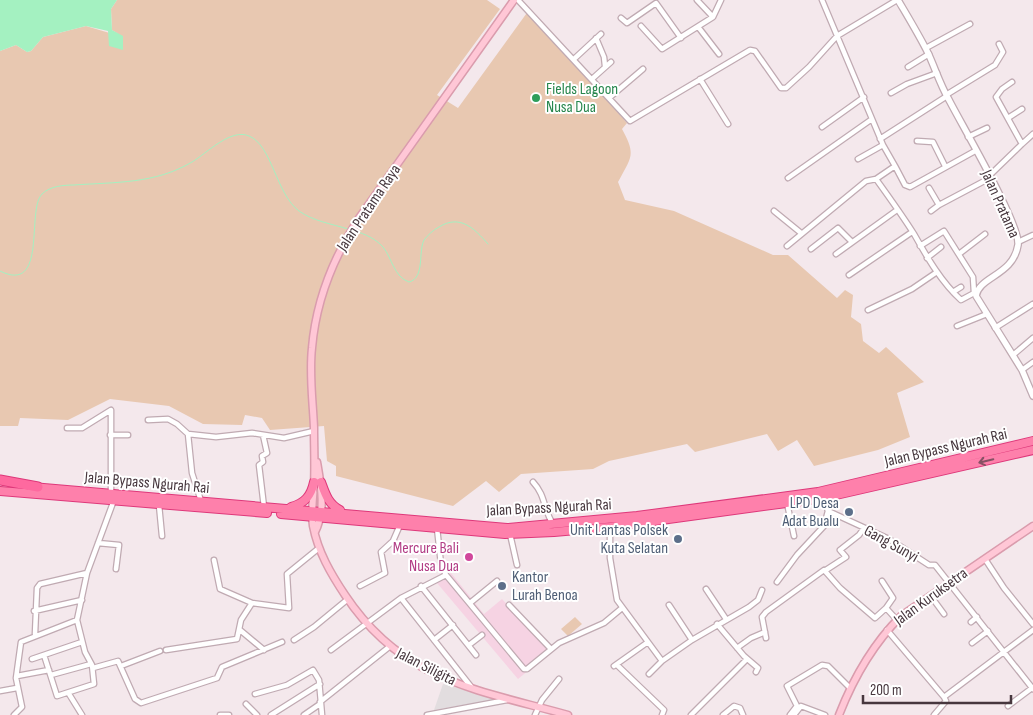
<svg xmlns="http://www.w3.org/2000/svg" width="1033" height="715" font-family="'Sofia Sans Condensed',sans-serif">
<rect width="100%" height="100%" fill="#f4e8ec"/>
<path fill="#f6d3e3" d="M451 573 484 614 502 599 551 652 518 679 437 583Z"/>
<path fill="#e8c8b1" d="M117 0H487L500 9 437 95 458 108 529 10 627 123 622 129C636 155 632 156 618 182L625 200 674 211 773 255H788L837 298 845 290 853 295 851 317 861 324 863 341 879 353 886 347 924 382 897 393 910 437 878 450 814 466 797 440 778 451 767 434 695 452 687 444 609 461 593 469 521 474 499 492 486 481 453 506 336 476V466L327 461 324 426 270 430 262 418 245 415 242 425 203 424 169 406 110 399 68 420 20 418 18 426H0V51L16 45 27 52 31 51 43 37 86 26 123 37 112 30 111 9Z
M575 617 582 624 568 636 561 629Z"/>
<path fill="#e2dddf" d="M443 684 499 699 434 710Z"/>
<path fill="#a4f1c1" d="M0 0H117L111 9 112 30 123 36V50L109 46 108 31 86 26 43 37 31 51 27 52 16 45 0 51Z"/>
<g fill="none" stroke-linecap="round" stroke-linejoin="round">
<path stroke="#a4f1c1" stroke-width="1" d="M355 231C365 234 376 239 383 247 392 258 394 277 409 282 425 278 418 252 424 240 428 235 433 230 439 227 460 214 474 228 488 244
M0 271C48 295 26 210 42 194 50 186 64 185 74 185 116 182 155 184 192 162 207 153 231 128 249 136 272 145 276 194 299 211 313 221 332 224 348 229"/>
<defs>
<path id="minor" d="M518 0 630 121 750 50 755 51 781 88H786L809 67 837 36 897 0
M697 0 713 17
M621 18 627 23 656 3 681 38
M641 26 662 49 713 17 721 0
M699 28 719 54
M596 38 604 57 605 66
M926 48 970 24
M574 59 601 34
M908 67 929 54
M592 79 611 62
M700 79 728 124
M891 93 907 84 937 73
M946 95 995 65 1003 52 999 44
M609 98 643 69
M1008 118 1022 109
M822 127 864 97
M968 137 987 128
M880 139 947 96
M917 141 933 142 945 166
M1022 144 1033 134
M858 159 883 145
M895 166 905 185 910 187 975 151
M989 176 1022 144 996 97 1002 89 1012 82
M788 178 872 119
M876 179C889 197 902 215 914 234 927 257 941 282 961 300L976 292
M929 188 939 205 990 178
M774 211 801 233
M931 211 939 205
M1018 242 1033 235
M787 246 866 181 876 179 895 166 883 145 822 0
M920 246 944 231 973 277 974 293
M811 249 838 228 852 242
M836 254 897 210
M959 254 985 234
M927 258 941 247
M849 275 912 232
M953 292 961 287
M868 310 912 289 937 272
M957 326 987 314
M995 328 1033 304
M1013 355 1033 338
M1022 370 1033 362
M148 420 168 419 177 424 188 434 216 437 252 433 284 438 314 431
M67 428H82L111 410V494
M188 434 192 473 201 501
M110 435H128
M263 435 267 453 262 456 263 462 259 465 264 507
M533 482C546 496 543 509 553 524
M787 503 794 536
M159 505 162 536
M828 511 889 539 929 565H935L1033 689
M610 527V558L617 600 662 661
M437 528 441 564 446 575 524 669H527L559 643 604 623 622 608
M510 534 517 565
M98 543 119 545 116 569
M985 559 1004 588 1033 624
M214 560 220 589 252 603 289 608 287 574 319 548
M826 570 846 557 840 550 859 535 864 528
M882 581 893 598 886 608 897 620
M777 582 797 555 824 526 828 511 823 498
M360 586 385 573 381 552 393 541 400 525
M421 586 476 655
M706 589 726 619
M930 595 944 614
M401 598 472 688
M470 603 497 581
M509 605 551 649
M669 605 692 640
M34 611 82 600
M971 622 977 617
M717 624 744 656 758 668 756 672
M240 630 264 650
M887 630 944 697
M35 634 37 588 40 584 87 573
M766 638 762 617 766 612 824 570 840 588 875 618 886 608
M294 640 314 627 348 599
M434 640 453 625
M972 643 988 631
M469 645 482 635
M737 648 751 638 765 632
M166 650 237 639 241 620 252 603
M331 650 401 598 446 575
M44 655 57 696 94 684 92 665 85 652 77 620 87 573 114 500
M32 659 82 642
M617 665 664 710 662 715
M121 666 160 651
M614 666 648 642
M93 668 118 661 135 699 141 703 217 678 222 667 282 642
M649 674 662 661 692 640 749 607 758 600 762 590
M51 675 91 664
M17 676 49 670
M0 691 17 688
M69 694 82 715
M255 694 287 685 313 670 319 680 322 715
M944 697 1033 630
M320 702 389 647
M246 704 257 715
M1008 706 1032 688
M14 715 22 707 16 678 21 642 77 620
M220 715H229
M271 715 320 684
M304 715 320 704
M427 715 507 700
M535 715 542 700 559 679
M691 715 747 659
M723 715 734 706 740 708 743 715
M790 715 797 706 787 686 822 665 828 666 850 688
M794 715 801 706 825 715
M934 715 946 701 944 697"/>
<path id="tertiary" d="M898 0C908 17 919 35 928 53 935 68 940 84 948 98 960 122 1021 225 1018 245 1013 276 979 276 976 296L1022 370 1033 396"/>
<path id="secondary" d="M514 0 359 218C333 258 316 300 312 348 309 375 313 402 314 428 314 447 315 466 314 485 313 498 311 513 313 526 318 552 331 574 345 595 402 681 475 689 568 715
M315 532C326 510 321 485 317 462
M839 715C853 679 873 644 901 616L1033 526"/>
<path id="trunk" d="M321 482C325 493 328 504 340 510
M32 487 507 528 637 516 818 492 1033 441
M0 491 267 513
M291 507C305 503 311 496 314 482
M281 514 505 534 554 532 610 527 823 498 1033 450"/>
<path id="motorway" d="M0 480 38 487"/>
</defs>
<use href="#minor" stroke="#c0aab2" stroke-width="7"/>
<use href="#tertiary" stroke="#c0aab2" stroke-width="8"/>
<use href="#secondary" stroke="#da9cad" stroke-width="9"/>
<use href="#trunk" stroke="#de387a" stroke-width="10"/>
<use href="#motorway" stroke="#de387a" stroke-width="11"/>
<use href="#minor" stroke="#fff" stroke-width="4.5"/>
<use href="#tertiary" stroke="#fff" stroke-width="5.5"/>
<use href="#secondary" stroke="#ffc7d6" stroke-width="6"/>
<use href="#trunk" stroke="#fe80ab" stroke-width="8"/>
<use href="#motorway" stroke="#fe699f" stroke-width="9"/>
</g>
<defs><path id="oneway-shaft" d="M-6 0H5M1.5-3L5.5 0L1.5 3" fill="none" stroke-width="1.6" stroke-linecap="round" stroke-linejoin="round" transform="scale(1.25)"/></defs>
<use stroke="#875164" href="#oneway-shaft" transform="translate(986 461) rotate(167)"/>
<circle fill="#2e9e5b" stroke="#fff" stroke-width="2" cx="536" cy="98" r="5"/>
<g fill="#5c6f8a" stroke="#fff" stroke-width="2">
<circle cx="849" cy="512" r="5"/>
<circle cx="678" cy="539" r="5"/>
<circle cx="502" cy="586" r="5"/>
</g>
<circle fill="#d1479c" stroke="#fff" stroke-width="2" cx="469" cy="557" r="5"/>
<g text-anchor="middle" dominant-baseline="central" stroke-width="4" stroke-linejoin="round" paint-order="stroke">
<g font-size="16" fill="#27864d" stroke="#fff" text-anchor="start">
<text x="546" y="89">Fields Lagoon<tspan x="546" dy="18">Nusa Dua</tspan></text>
</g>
<g font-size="16" fill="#47373e" stroke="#fff">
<text transform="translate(1000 204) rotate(66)">Jalan Pratama</text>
<text transform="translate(369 208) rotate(-56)">Jalan Pratama Raya</text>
<text transform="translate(946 448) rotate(-13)">Jalan Bypass Ngurah Rai</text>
<text transform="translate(147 483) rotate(5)">Jalan Bypass Ngurah Rai</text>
<text transform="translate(549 508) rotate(-3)">Jalan Bypass Ngurah Rai</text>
<text transform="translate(891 544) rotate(29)">Gang Sunyi</text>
<text transform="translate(931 597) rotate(-36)">Jalan Kuruksetra</text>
<text transform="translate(426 667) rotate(27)">Jalan Siligita</text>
</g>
<g font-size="16" fill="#4e5e75" stroke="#fff" text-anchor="end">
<text x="839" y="503">LPD Desa<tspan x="839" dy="18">Adat Bualu</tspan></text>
<text x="668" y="530">Unit Lantas Polsek<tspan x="668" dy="18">Kuta Selatan</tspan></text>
<text x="512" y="577" text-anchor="start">Kantor<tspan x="512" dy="18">Lurah Benoa</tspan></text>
</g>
<g font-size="16" fill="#b23c85" stroke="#fff" text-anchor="end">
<text x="459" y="548">Mercure Bali<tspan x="459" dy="18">Nusa Dua</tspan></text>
</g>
</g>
<path d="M863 695v8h148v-8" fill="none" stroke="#47373e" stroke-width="2.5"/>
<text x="870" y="695" font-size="15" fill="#47373e" stroke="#ffffff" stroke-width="4" paint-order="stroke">200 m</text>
</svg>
